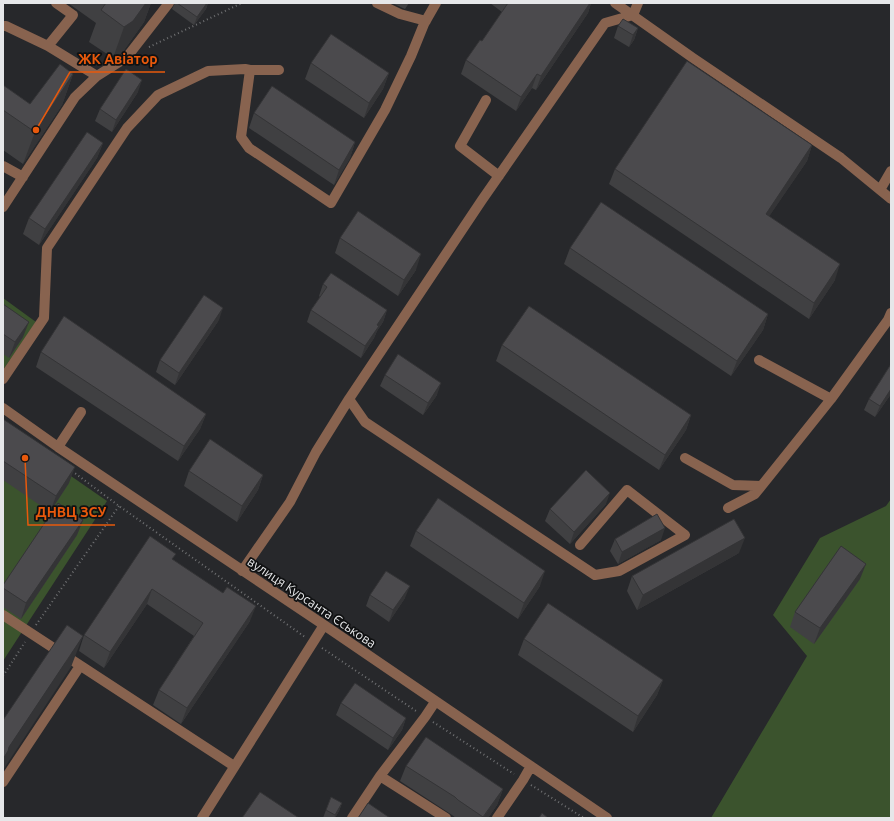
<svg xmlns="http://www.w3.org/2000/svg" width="894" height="821" font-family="Ubuntu,sans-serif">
<rect width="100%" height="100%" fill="#27282b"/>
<path fill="#3b532d" d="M3 298 36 322 3 370Z
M3 429 107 501 3 661Z
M891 499V818H711L807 656 773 615 820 538 886 506Z"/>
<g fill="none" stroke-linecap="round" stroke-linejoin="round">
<path stroke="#707173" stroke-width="2" stroke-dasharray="1 3" stroke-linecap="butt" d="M149 47 242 3
M72 471 119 506 305 637
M36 625 119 506
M322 648 416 711
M3 676 25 642
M433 722 514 774
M531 785 584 818"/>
<path stroke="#88634f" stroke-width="10" d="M377 3 400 14 426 21
M615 3 693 58 841 158 891 199
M3 26H6L48 46 97 76 127 57 169 3
M48 46 73 15 56 3
M250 70 241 137 249 148 331 203 385 110 411 56 424 24 436 3
M486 100 460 146 499 176
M3 166 23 177
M880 190 891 171
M3 207 75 97 97 76
M759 360 831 399 888 320 891 313
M3 379 44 318 47 248 127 128 158 95 208 71 245 69 250 70H279
M3 408 58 447 324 625 607 818
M58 447 81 412
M685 458 733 485 761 486
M728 508 755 494 831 399
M580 545 627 490 685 535 619 571 595 575 365 422 349 399 482 200 605 23 633 15 638 3
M242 571 290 502 316 452 349 399
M3 615 234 766
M380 776 446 818
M3 782 80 666
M202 818 324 625
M352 818 380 776 425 717 435 702
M497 818 523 780 531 766"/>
</g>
<path fill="#404042" d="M68 3H151L144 22 122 53 113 58 89 42 96 23Z
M175 3H208L206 9 194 25 172 9Z
M392 3H409L405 9Z
M490 3H591L588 13 536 90 532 88 516 111 461 74 466 60 482 41 502 12Z
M618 26 638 28 634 40 629 47 614 38Z
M311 63 389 73 383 89 364 118 305 79Z
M73 74 62 105 23 164 3 150V85L30 104Z
M138 92 112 132 95 121 100 109Z
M254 113 355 142 350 158 334 185 249 128Z
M103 143 97 158 39 245 23 234 29 218Z
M812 145 807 161 769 216 835 280 809 319 609 184 615 169Z
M340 238 416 270 398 296 335 253Z
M570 248 768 314 763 330 731 376 564 264Z
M323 284 387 310 383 322 377 331 374 338 361 358 307 322 311 310 320 297 319 296Z
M3 304 23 337 9 358 3 354Z
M219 320 175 385 156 372 160 360Z
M502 345 691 415 686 430 659 470 496 361Z
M41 352 206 414 200 429 178 461 36 367Z
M891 364V394L875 417 864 410 869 399Z
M385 375 437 395 423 415 380 386Z
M3 419 69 483 50 512 3 480Z
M189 471 263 475 258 490 237 522 184 486Z
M606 504 570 544 545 521 550 509Z
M83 520 77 535 21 619 3 607V585Z
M416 531 540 586 518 619 410 546Z
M615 539 661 540 618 564 610 551Z
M739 553 637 610 627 591 632 576Z
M174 560 250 621 181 724 153 705 159 690 194 636 147 604 104 668 79 651 84 635Z
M860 579 814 644 790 627 795 612Z
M370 595 405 598 389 622 366 606Z
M524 639 663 680 657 695 633 732 518 655Z
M341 703 406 718 402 730 388 750 336 715Z
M406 766 503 789 497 805 488 818H456L452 815 449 813 400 781Z
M342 803 339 811 335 818H323L326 810Z"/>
<path fill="#343436" d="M146 3H151L144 22 122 53 113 58 124 27Z
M207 3H208L206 9 194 25 197 17Z
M590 3H591L588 13 536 90 541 76Z
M638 28 634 40 629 47 633 35Z
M389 73 383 89 364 118 369 103Z
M73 74 62 105 23 164 35 132Z
M537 74 532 88 516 111 521 97Z
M142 80 138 92 112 132 116 120Z
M355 142 350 158 334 185 339 170Z
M103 143 97 158 39 245 45 229Z
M812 145 807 161 760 230 766 214Z
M421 254 416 270 398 296 404 280Z
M840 264 835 280 809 319 814 303Z
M223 308 219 320 175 385 179 373Z
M387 310 383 322 377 331 374 338 361 358 365 346 377 325Z
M768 314 763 330 731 376 737 361Z
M29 322 23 337 9 358 15 342Z
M441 383 437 395 423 415 428 403Z
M891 389V394L875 417 880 406Z
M206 414 200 429 178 461 184 446Z
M691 415 686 430 659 470 665 455Z
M75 467 69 483 50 512 56 496Z
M263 475 258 490 237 522 242 506Z
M610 493 606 504 570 544 574 532Z
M83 520 77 535 21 619 26 603Z
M665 528 661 540 618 564 622 552Z
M745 538 739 553 637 610 643 595Z
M866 564 860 579 814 644 820 628Z
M545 571 540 586 518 619 524 603Z
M410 586 405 598 389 622 393 610Z
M152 589 147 604 104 668 110 652Z
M256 606 250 621 181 724 187 708Z
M83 636 71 667 3 770V759L9 747Z
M663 680 657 695 633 732 638 716Z
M406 718 402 730 388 750 393 738Z
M503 789 497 805 488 818H483Z
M342 803 339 811 335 818H334Z"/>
<path fill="#4b4a4d" stroke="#343436" d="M106 3H146L133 21 124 27 101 10Z
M177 3H207L197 17Z
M508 3H590L541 76 537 74 521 97 466 60 480 40 482 41Z
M623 19 638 28 633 35 618 26Z
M331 34 389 73 369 103 311 63Z
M687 61 812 145 766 214 840 264 814 303 615 169Z
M60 64 73 74 35 132 3 110V85L30 104Z
M126 69 142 80 116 120 100 109Z
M272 86 355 142 339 170 254 113Z
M87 132 103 143 45 229 29 218Z
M601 202 768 314 737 361 570 248Z
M358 211 421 254 404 280 340 238Z
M331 273 387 310 377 325 379 326 365 346 311 310 327 287 323 284Z
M204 295 223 308 179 373 160 360Z
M3 304 29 322 15 342 3 334Z
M529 306 691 415 665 455 502 345Z
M64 316 206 414 184 446 41 352Z
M398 354 441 383 428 403 385 375Z
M891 364V389L880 406 869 399Z
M3 419 75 467 56 496 3 461Z
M210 439 263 475 242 506 189 471Z
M586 470 610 493 574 532 550 509Z
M438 498 545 571 524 603 416 531Z
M58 503 83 520 26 603 3 588V585Z
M657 514 665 528 622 552 615 539Z
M734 519 745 538 643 595 632 576Z
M150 536 176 554 172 559 223 593 227 587 256 606 187 708 159 690 203 623 152 589 110 652 84 635Z
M841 546 866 564 820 628 795 612Z
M386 571 410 586 393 610 370 595Z
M548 603 663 680 638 716 524 639Z
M67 625 83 636 9 747 8 751 3 759V720Z
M355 683 406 718 393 738 341 703Z
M426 737 503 789 483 817 458 800 455 797 406 766Z
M260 792 299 818H242Z
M331 797 342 803 335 815 326 810Z
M368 803 390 818H358Z
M542 813 548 818H539Z"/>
<g text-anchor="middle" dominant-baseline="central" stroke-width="3.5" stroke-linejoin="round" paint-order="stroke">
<g font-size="13" fill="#e6e7e9" stroke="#101112">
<text transform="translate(312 602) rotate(34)">вулиця Курсанта Єськова</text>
</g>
</g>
<path fill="none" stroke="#e8590c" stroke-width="1.5" d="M36 130L70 72H165M25 458L28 525H115"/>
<g fill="#e8590c" stroke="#101112" stroke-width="1.5">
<circle cx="36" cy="130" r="4"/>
<circle cx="25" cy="458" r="4"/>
</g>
<g font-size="14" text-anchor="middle" font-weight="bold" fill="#e8590c" stroke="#101112" stroke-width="3.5" stroke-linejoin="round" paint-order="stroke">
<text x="118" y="64">ЖК Авіатор</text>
<text x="71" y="517">ДНВЦ ЗСУ</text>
</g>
<rect width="894" height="821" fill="none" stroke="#e6e7e9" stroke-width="8"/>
</svg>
